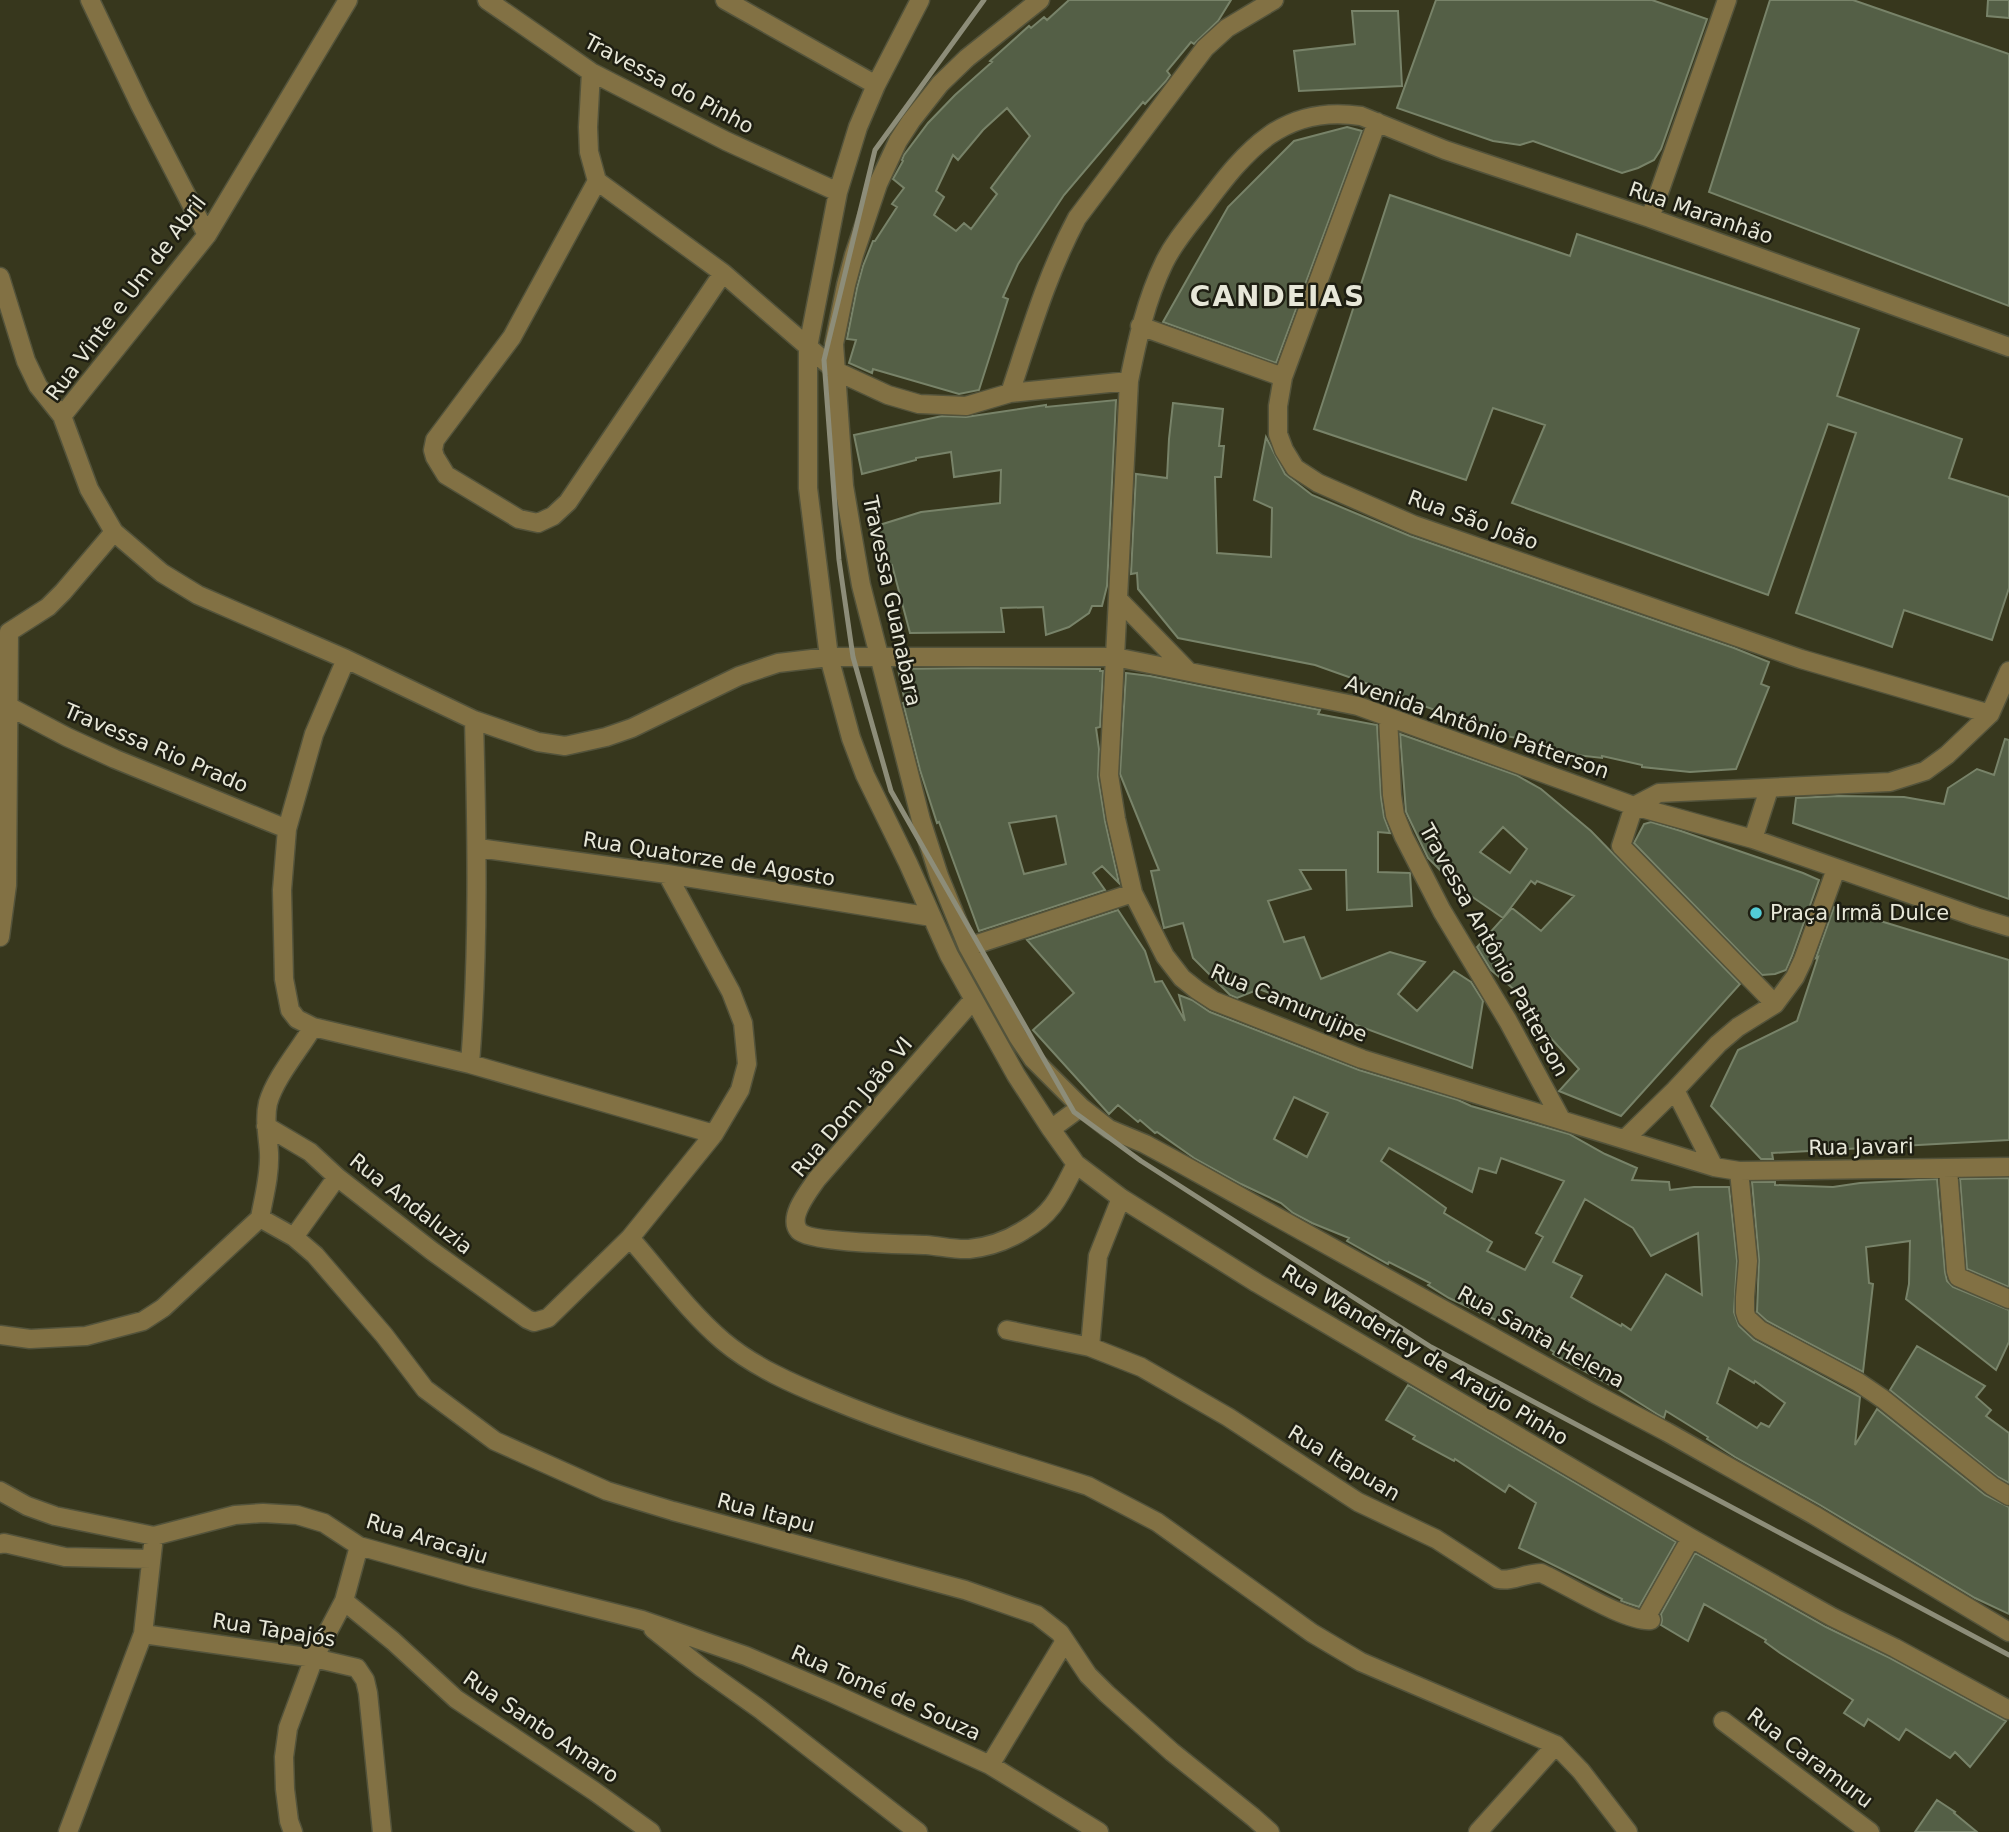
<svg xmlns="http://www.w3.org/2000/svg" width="2009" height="1832" font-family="'DejaVu Sans',sans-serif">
<rect width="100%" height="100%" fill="#37371d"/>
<path fill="#545f46" stroke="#788369" stroke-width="2" fill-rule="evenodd" d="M1069 0H1231L1218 21 1194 44 1191 42 1167 71 1170 75 1166 81 1145 104 1143 102 1064 195 1018 264 1003 297 1008 299 979 390 959 394 873 369 872 373 849 363 856 340 847 339 857 288 863 266 873 241H875L897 207 892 204 904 188 893 179 903 161 902 160 904 155 928 123 955 95 992 62 990 61 1029 26 1031 28 1044 17 1047 20ZM1007 108 1030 136 991 188 997 194 971 229 964 223 956 231 934 215 944 197 936 191 953 155 958 160 983 130Z
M1436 0H1652L1707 19 1661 149 1654 160 1638 168 1622 173 1533 141 1520 145 1493 141 1397 108Z
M1770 0H1853L2009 54V306L1709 192Z
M1988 0H2009V18L1987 16Z
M1352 11H1398L1402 86 1299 91 1294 51 1355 44Z
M1347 127 1362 131 1276 363 1163 322 1228 207 1294 141Z
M1390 195 1570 256 1577 234 1859 329 1837 396 1962 439 1949 478 2009 497V588L1992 640 1904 610 1892 647 1796 613 1856 433 1828 424 1768 595 1512 503 1545 425 1493 408 1466 480 1314 429Z
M1116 400 1107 586 1102 606H1092L1089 613 1069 627 1046 635 1043 607 1001 608 1004 632 910 633 892 565 886 567 870 528 921 512 1000 503 1001 470 954 477 951 452 916 458V460L862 474 854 435 942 416 966 417 1046 405V407Z
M1173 403 1223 409 1219 446H1224L1221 477H1215L1217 553 1271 557 1272 508 1254 500 1266 437 1285 474 1312 495 1410 536 1734 648 1769 662 1761 684 1769 687 1736 769 1690 772 1642 767V765L1602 756V758L1568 754 1522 739 1490 733V730L1421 705 1422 703 1315 665 1178 638 1138 589 1137 573 1131 574 1136 474 1167 478 1169 439Z
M973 668 1100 669V671H1103L1100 727 1096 728 1099 749 1098 777 1105 821 1119 883 1102 866 1093 873 1105 890 979 931 939 822 937 823 920 770 903 703 905 702 898 669ZM1056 816 1066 864 1024 874 1009 823Z
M1126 673 1150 676 1320 710 1318 714 1377 725 1381 797 1384 817 1390 833 1378 832V872L1410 873 1412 906 1347 910 1346 870H1300L1311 889 1268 901 1284 942 1304 937 1321 979 1390 952 1425 962 1398 994 1417 1011 1454 971 1471 982 1483 1001 1472 1068 1259 989 1237 998 1230 995 1193 958 1183 923 1164 928 1151 871 1159 870 1120 774Z
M1400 734 1516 775 1541 789 1591 831 1740 984 1621 1116 1559 1091 1579 1069 1517 1001 1522 996 1491 970 1477 947 1512 908 1541 931 1574 896 1537 881 1535 884 1531 881 1503 918 1471 896 1442 872 1428 858 1406 812ZM1503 827 1527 849 1510 873 1480 852Z
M2005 739 2009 740V899L1793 823 1796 798 1839 796 1904 797 1944 804 1948 788 1977 769 1994 775Z
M1651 822 1681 831 1803 873 1819 880 1792 956 1786 970 1775 974 1762 975 1634 843 1644 824Z
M1834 907 2009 960V1140L1772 1153 1773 1159H1761L1711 1106 1738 1050 1797 1021 1818 957 1816 958Z
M1118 910 1145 951 1155 982 1162 981 1185 1021 1179 995 1192 1000 1210 1012 1359 1070 1458 1100 1471 1106 1569 1134 1605 1154 1637 1168 1632 1180 1669 1182 1670 1190 1694 1187H1729L1737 1261 1734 1312 1739 1326 1754 1340 1860 1397 1855 1445 1877 1409 1985 1495 2009 1507V1614L1975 1598 1820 1505 1735 1457 1707 1439 1708 1437 1666 1411 1664 1418 1657 1414 1614 1387 1553 1354 1554 1352 1530 1336 1449 1298 1428 1285 1430 1283 1389 1262 1388 1264 1347 1241 1349 1238 1312 1223 1293 1213 1281 1203 1241 1184 1194 1158 1157 1132 1155 1133 1140 1120 1138 1122 1118 1105 1109 1114 1033 1030 1074 993 1027 940ZM1294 1097 1328 1113 1307 1157 1274 1139ZM1389 1148 1472 1192 1479 1168 1496 1173 1501 1158 1564 1181 1536 1233 1543 1237 1525 1270 1487 1251 1492 1242 1444 1213 1446 1208 1381 1161ZM1585 1199 1633 1228 1651 1256 1698 1233 1702 1295 1666 1274 1631 1330 1622 1324 1621 1326 1571 1297 1582 1276 1553 1262ZM1729 1368 1754 1383 1755 1381 1785 1403 1769 1427 1761 1423 1757 1428 1717 1403Z
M2009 1178V1287L1967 1269 1960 1179Z
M1937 1179 1945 1272 1947 1281 1953 1287 2009 1310V1342L1996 1370 1906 1299 1909 1284 1910 1241 1866 1247 1869 1283 1873 1284 1863 1372 1767 1321 1757 1312 1759 1260 1752 1182H1775V1185L1833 1187 1860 1183Z
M1917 1346 1985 1386 1976 1397 1991 1410 1986 1416 2009 1433V1483L1998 1477 1890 1390Z
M1408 1385 1676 1542 1639 1607 1621 1601 1622 1599 1519 1548 1536 1503 1509 1485 1505 1492 1455 1459 1454 1461 1413 1439 1415 1436 1386 1420Z
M1695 1553 1826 1627 1890 1658 2006 1721 1970 1767 1955 1752 1950 1758 1906 1729 1899 1740 1868 1719 1864 1726 1844 1713 1853 1700 1780 1653 1765 1642 1766 1640 1704 1604 1688 1641 1661 1625 1662 1620 1661 1614Z
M1937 1800 1955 1812 1954 1813 1977 1832H1915Z"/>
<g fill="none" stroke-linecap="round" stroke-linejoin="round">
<defs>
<path id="minor" d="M90 0 140 105 207 235
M487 0 591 72 726 141 838 192
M725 0 876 85
M920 0 876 85 858 127 838 192 808 347V488L829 657 851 738 865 775 908 863 949 955 1016 1075 1051 1129 1076 1164 1121 1198 1257 1283 1691 1538 1832 1617 1895 1648 2009 1710
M1040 0 967 58 940 84 911 121 898 141 878 184 854 255 846 285 834 344 844 486 861 585 921 820 939 876 968 947 1018 1037 1033 1059 1081 1107
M591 72 588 127 589 152 597 181
M1377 122 1283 377 1278 406V434L1284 450 1295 468 1318 483 1414 525 1801 659 1990 714
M597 181 512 337 435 440 433 450 435 457 446 475 519 519 538 523 553 516 568 502 723 273
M597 181 723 273 836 371 888 395 919 404 966 406 1010 393 1129 381
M1650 218 1727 0
M0 277 26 361 38 386 62 416 89 489 114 532 162 573 198 595 346 659 474 720 538 742 565 746 606 737 632 728 739 676 778 663 829 657H1115L1358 706 1634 806 1753 839 1976 917 2009 927
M1140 326 1283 377
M2009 347 1650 218 1445 150 1361 116C1283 104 1246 150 1204 206 1190 224 1174 242 1164 263 1146 300 1137 341 1129 381L1109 775 1116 819 1133 893 1165 956 1182 978 1197 990 1214 1001 1362 1059 1714 1167 1739 1171 2009 1167
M1010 393C1030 333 1047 274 1077 218L1205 48 1227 28 1274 0
M62 416 207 235 348 0
M1118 599 1188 671
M346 659 314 734 287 829 282 890 284 979 290 1010 297 1019 313 1027 470 1064 714 1134
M8 706 67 737 115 759 287 829
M1388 717 1392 795 1395 815 1404 837 1442 911 1508 1021 1561 1119
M1634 806 1659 793 1890 782 1925 771 1947 755 1990 714 2009 671
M1634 806 1621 846 1775 1004
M1753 839 1769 789
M478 848 667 874 932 917
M0 937 7 885 9 632 48 607 63 592 114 532
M968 947 1133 893
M973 1000 817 1179C809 1191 787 1217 799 1231 810 1243 906 1244 926 1245 940 1246 955 1250 969 1249 988 1247 1008 1240 1024 1230 1054 1213 1061 1193 1076 1164
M470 1064C479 950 477 835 474 720
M1675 1090 1714 1167
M266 1126 310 1152 337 1177 432 1251 527 1319 534 1322 548 1318 630 1238 714 1134 740 1090 747 1064 743 1023 731 992 667 874
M1051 1129 1081 1107 1109 1129 1145 1144 1171 1158 1595 1394 1667 1432 1814 1515 2009 1632
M1625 1139 1675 1090 1718 1044 1738 1027 1775 1004 1795 977 1803 960 1836 869
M1948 1169 1956 1271 1958 1277 2009 1299
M1739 1171 1748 1261 1745 1297V1312L1747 1318 1760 1330 1858 1382 1883 1399 1992 1486 2009 1496
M260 1218 294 1237 315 1255 384 1335 425 1389 495 1441 607 1491 673 1511 965 1590 1037 1615 1060 1633 1088 1675 1107 1694 1172 1752 1253 1817 1270 1832
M260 1218C264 1196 270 1175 269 1153 268 1136 264 1120 268 1103 275 1078 299 1050 313 1027
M294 1237 337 1177
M630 1238C660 1272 688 1311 723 1341 754 1367 793 1384 830 1399 914 1434 1001 1458 1088 1486L1157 1522 1312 1633 1361 1662 1556 1745 1581 1771 1628 1832
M1007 1330 1090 1347 1141 1367 1228 1417 1358 1502 1436 1539 1498 1579C1512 1582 1526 1573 1541 1573 1566 1584 1627 1623 1651 1620L1648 1614 1691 1538
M0 1335 30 1339 86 1336 143 1321 163 1308 260 1218
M1090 1347 1098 1256 1121 1198
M0 1491 27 1506 55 1516 154 1536 235 1515 263 1513 297 1515 324 1523 359 1546 474 1578 642 1620 746 1656 830 1692 990 1765 1099 1832
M0 1544 4 1543 65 1557 151 1559
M344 1601 393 1641 456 1699 594 1791 651 1832
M653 1629 702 1668 761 1710 918 1832
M143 1634 314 1658 357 1668 365 1680 368 1693 382 1832
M1723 1721 1870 1832
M990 1765 1065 1641
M68 1832 143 1634 154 1536
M293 1832 289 1821 285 1789 284 1757 288 1728 314 1658 344 1601 359 1546
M1478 1832 1556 1745"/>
</defs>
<use href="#minor" stroke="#53533b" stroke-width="21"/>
<use href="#minor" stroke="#827144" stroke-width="18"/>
<path stroke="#8d8d79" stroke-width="5" d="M984 0 875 150 824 360 839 560 853 657 891 791 1074 1112 1141 1161 1431 1347 2009 1655"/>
</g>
<circle fill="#52ccd6" stroke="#1e1e12" stroke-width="2.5" cx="1756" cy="913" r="7"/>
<g text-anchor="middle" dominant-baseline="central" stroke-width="5" stroke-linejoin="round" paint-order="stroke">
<g font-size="21" fill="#e7e7d8" stroke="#1e1e12">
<text transform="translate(669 84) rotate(28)">Travessa do Pinho</text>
<text transform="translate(1701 213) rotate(19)">Rua Maranhão</text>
<text transform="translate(126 298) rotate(-53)">Rua Vinte e Um de Abril</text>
<text transform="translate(1473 520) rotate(20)">Rua São João</text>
<text transform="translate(892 601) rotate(78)">Travessa Guanabara</text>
<text transform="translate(1477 727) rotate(19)">Avenida Antônio Patterson</text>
<text transform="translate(156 748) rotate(23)">Travessa Rio Prado</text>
<text transform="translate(709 859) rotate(9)">Rua Quatorze de Agosto</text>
<text transform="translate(1494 950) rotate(61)">Travessa Antônio Patterson</text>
<text transform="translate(1289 1003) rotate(23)">Rua Camurujipe</text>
<text transform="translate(852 1107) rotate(-50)">Rua Dom João VI</text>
<text transform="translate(1861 1147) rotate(-1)">Rua Javari</text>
<text transform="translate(411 1204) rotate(38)">Rua Andaluzia</text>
<text transform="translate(1541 1337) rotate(29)">Rua Santa Helena</text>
<text transform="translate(1425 1355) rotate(31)">Rua Wanderley de Araújo Pinho</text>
<text transform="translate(1344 1463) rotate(31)">Rua Itapuan</text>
<text transform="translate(766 1513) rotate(15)">Rua Itapu</text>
<text transform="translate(427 1539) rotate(17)">Rua Aracaju</text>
<text transform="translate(274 1630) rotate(9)">Rua Tapajós</text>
<text transform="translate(886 1693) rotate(24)">Rua Tomé de Souza</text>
<text transform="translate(541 1727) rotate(34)">Rua Santo Amaro</text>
<text transform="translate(1810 1758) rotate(37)">Rua Caramuru</text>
</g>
<g font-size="21" fill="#e7e7d8" stroke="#1e1e12" text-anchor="start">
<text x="1770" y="913">Praça Irmã Dulce</text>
</g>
<g font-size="28" font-weight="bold" letter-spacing="2" fill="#e7e7d8" stroke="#1e1e12">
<text x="1278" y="296">CANDEIAS</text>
</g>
</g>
</svg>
